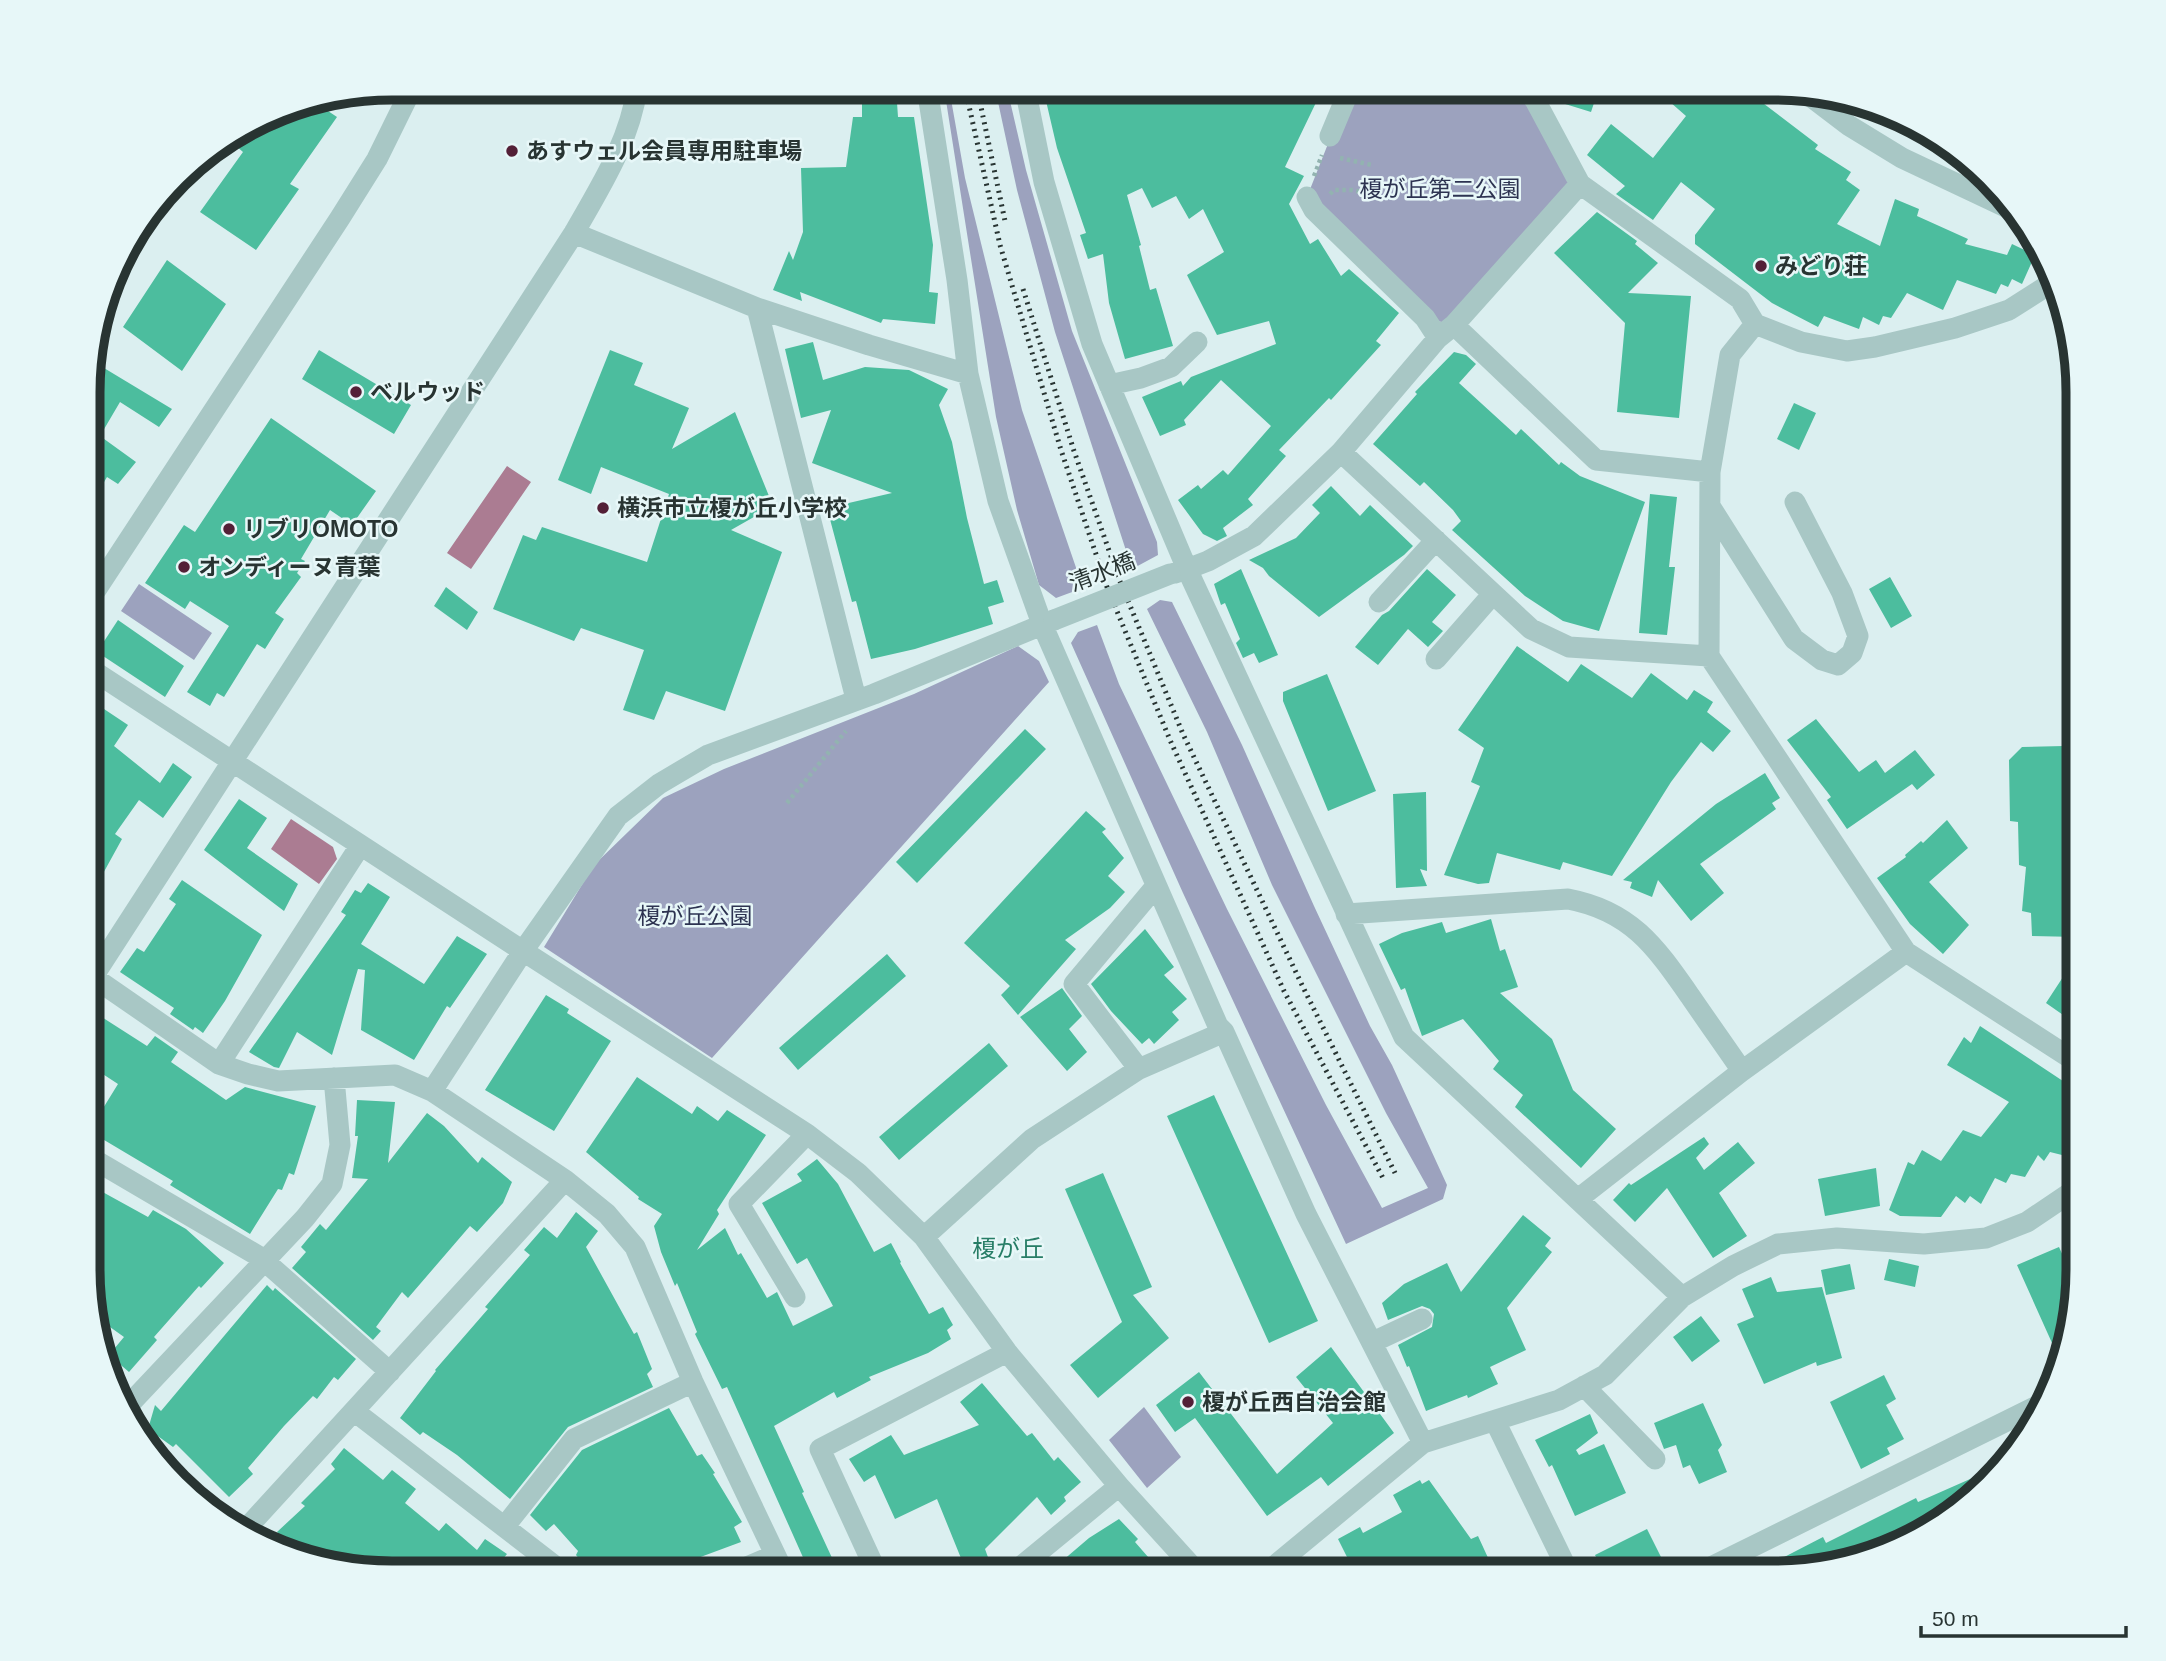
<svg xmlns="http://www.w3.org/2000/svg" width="2166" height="1661" font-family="Arial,'Noto Sans JP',sans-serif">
<rect width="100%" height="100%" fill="#dbeff0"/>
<path fill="#9ca2be" d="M944 88H949L965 178 1022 410 1083 588 1056 598 1039 585 1017 510 996 417Z
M995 88H1007L1026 170 1072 331 1157 542 1158 555 1132 569 1055 332 1017 190Z
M1350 88H1525L1580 184 1454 325 1425 318 1307 197Z
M139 584 212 633 194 660 121 611Z
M1160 600 1172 602 1242 745 1314 906 1370 1026 1392 1065 1447 1185 1443 1199 1346 1244 1183 893 1071 643 1078 632 1097 625 1119 684 1227 909 1326 1105 1382 1208 1428 1188 1386 1113 1272 885 1207 732 1147 609Z
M1018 646 1039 661 1049 682 712 1058 544 947 594 865 663 798 724 769 914 694Z
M1144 1407 1181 1457 1147 1488 1109 1440Z"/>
<path fill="#ab7c92" d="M507 466 531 482 471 569 447 553Z
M291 819 333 847 337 859 319 884 271 849Z"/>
<path fill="#4cbd9e" d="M862 88H896L898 117H914L933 245 929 292 938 293 935 324 883 319 881 323 800 292 802 301 773 290 789 251 793 260 803 232 801 168 846 167 853 117H862Z
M1043 88H1323L1285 167 1304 176 1289 204 1310 244 1318 239 1341 276 1349 269 1399 313 1376 341 1381 345 1331 400 1329 398 1279 450 1286 456 1248 499 1253 505 1223 528 1227 536 1217 541 1203 534 1178 500 1198 485 1201 489 1223 470 1228 475 1271 426 1221 380 1184 420 1186 425 1160 436 1142 397 1181 381 1183 386 1191 377 1276 344 1269 321 1217 335 1187 275 1224 252 1203 209 1189 219 1176 196 1152 208 1142 188 1127 195 1141 245 1139 246 1150 290 1156 288 1173 346 1125 359 1109 303 1103 254 1088 259 1080 235 1086 233 1057 148Z
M1542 88H1599L1591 112 1549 99Z
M1654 88H1743L1818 145 1815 149 1851 172 1846 180 1860 190 1837 224 1880 246 1895 199 1919 209 1917 216 1968 239 1965 244 2007 255 2012 244 2035 255 2022 284 2012 279 2008 287 2001 284 1996 294 1957 280 1943 310 1907 293 1891 318 1883 316 1879 325 1863 317 1859 329 1824 316 1818 327 1772 303 1695 244V235L1715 209 1681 182 1653 220 1616 194 1625 186 1587 155 1611 124 1653 158 1686 116Z
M313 101 337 117 290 184 299 189 256 250 200 212 243 152 235 145 243 133 294 104Z
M1597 212 1637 241 1635 244 1658 263 1628 293 1691 296 1679 418 1617 412 1625 323 1554 253Z
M167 260 226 304 182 371 123 327Z
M813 342 823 380 865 367 909 370 948 389 939 405 952 442 967 518 984 584 997 580 1004 602 988 607 993 624 915 649 871 659 856 601 852 602 827 508 892 493 812 463 831 410 801 418 785 349Z
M319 350 411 405 394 434 302 379Z
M610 350 643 363 634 385 689 408 672 449 735 412 773 506 731 530 782 552 725 711 666 691 654 720 623 710 644 650 581 628 574 641 493 609 523 535 536 540 542 527 647 562 669 494 601 467 591 494 558 480Z
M1454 352 1466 355 1476 364 1459 383 1516 435 1521 429 1559 465 1561 462 1580 476 1645 502 1599 631 1563 621 1525 596 1452 530 1461 521 1453 510 1424 482 1420 486 1373 444 1417 394 1415 392Z
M104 368 172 409 159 427 120 402 100 436 136 462 118 484 107 477 90 506V391Z
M1794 403 1816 413 1799 450 1777 439Z
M271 418 376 491 352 525 330 510 301 559 305 561 297 573 301 577 275 613 284 619 265 649 257 644 224 697 217 693 210 706 187 692 229 626 190 601 185 609 145 583 184 525 195 532Z
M1331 486 1360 516 1370 505 1413 546 1404 555 1319 617 1269 576 1263 568 1249 560 1296 538 1320 513 1312 505Z
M1650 494 1677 497 1669 567H1675L1667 635 1639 633Z
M1241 569 1278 655 1259 663 1254 653 1243 658 1236 643 1240 639 1225 603 1221 605 1214 584Z
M1427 569 1456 595 1432 622 1443 631 1428 647 1408 629 1378 665 1355 647 1382 615 1389 611Z
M1890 577 1912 616 1891 628 1869 589Z
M446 587 478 612 467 630 434 606Z
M118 620 184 666 165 697 97 652Z
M1517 646 1568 682 1581 664 1632 698 1651 673 1687 700 1694 690 1713 702 1707 712 1731 731 1713 752 1701 742 1671 782 1612 876 1563 862 1560 870 1497 853 1489 883 1478 884 1444 875 1480 786 1471 782 1484 748 1458 730Z
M1327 674 1376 791 1328 811 1283 701V692Z
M89 699 128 725 114 746 160 783 173 763 192 777 163 818 139 800 115 834 122 839 89 899Z
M1816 719 1859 772 1876 760 1885 773 1915 750 1935 775 1917 790 1912 784 1847 829 1827 800 1831 797 1787 740Z
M1025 729 1046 749 917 883 896 862Z
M2064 746 2066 792 2077 793 2078 937 2032 936 2031 913 2022 911 2026 867 2019 865 2018 822 2010 821 2009 760 2022 747Z
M1765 773 1780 798 1772 803 1776 809 1700 864 1724 893 1691 921 1658 880 1652 897 1630 888 1632 882 1623 880 1716 804Z
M1426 792 1427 871 1420 869 1427 886 1396 888 1393 794Z
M239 799 267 818 247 848 298 884 284 911 204 850Z
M1086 811 1106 829 1102 832 1124 858 1108 876 1125 892 1110 908 1065 940 1076 949 1018 1015 1001 995 1010 986 964 943Z
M1947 820 1968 848 1929 882 1969 925 1943 954 1910 924 1877 878 1906 857 1905 855 1921 841 1923 843Z
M182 880 262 935 225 1001 203 1033 195 1027 193 1030 170 1014 174 1008 120 972 137 948 144 952 176 904 169 899Z
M368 883 390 897 361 944 424 984 457 936 487 954 450 1008 447 1006 414 1060 361 1030 365 970 358 969 332 1055 297 1032 279 1068 274 1067 249 1052 346 915 341 912 355 890 361 893Z
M1491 919 1500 951 1505 949 1518 987 1500 993 1552 1039 1573 1090 1616 1129 1581 1168 1515 1107 1523 1095 1493 1069 1499 1061 1463 1019 1422 1036 1405 988 1401 990 1379 944 1402 933 1442 922 1446 933Z
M1145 929 1174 967 1164 975 1187 999 1172 1012 1179 1020 1154 1044 1149 1038 1142 1044 1111 1011 1091 984Z
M887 954 906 976 798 1070 779 1048Z
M2078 954V999L2066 1017 2046 1003Z
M1062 988 1082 1016 1069 1029 1087 1052 1067 1071 1020 1017Z
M546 995 569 1009 567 1013 611 1041 554 1131 485 1090Z
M97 1014 147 1046 155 1036 178 1052 171 1062 226 1100 245 1087 316 1106 294 1175 289 1173 282 1190 278 1189 250 1234 170 1185 173 1181 89 1131 118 1084 89 1065V1026Z
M1980 1026 2078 1091V1129L2062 1155 2050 1152 2044 1161 2038 1155 2025 1177 2011 1174 2006 1183 1995 1178 1981 1204 1970 1196 1965 1203 1956 1196 1941 1217 1900 1216 1889 1210 1908 1162 1914 1165 1922 1150 1941 1161 1963 1130 1981 1137 2009 1102 1947 1065 1964 1037 1971 1043Z
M989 1043 1008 1066 899 1160 879 1137Z
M637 1077 692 1114 697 1106 718 1121 727 1110 766 1135 717 1210 719 1214 697 1250 725 1228 738 1255 741 1253 767 1298 777 1292 793 1326 833 1306 807 1258 797 1264 762 1203 802 1181 797 1174 817 1159 838 1184 874 1252 891 1243 901 1262 900 1263 929 1314 943 1307 953 1325 947 1330 951 1339 928 1353 869 1377 871 1380 837 1398 834 1392 774 1426 804 1492 802 1493 839 1573H810L727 1387 722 1389 695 1334 697 1332 677 1283 675 1286 661 1252 654 1226 662 1214 638 1199 639 1197 586 1152Z
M1214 1095 1318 1321 1269 1343 1167 1116Z
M357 1100 395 1102 388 1163 427 1113 444 1126 478 1163 482 1157 512 1182 503 1203 477 1232 470 1226 408 1298 402 1292 376 1327 381 1331 373 1340 292 1268 306 1252 301 1247 320 1224 326 1230 368 1179 352 1178 358 1136H355Z
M1704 1137 1709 1144 1696 1158 1704 1170 1738 1142 1755 1163 1719 1193 1747 1236 1713 1258 1667 1188 1635 1222 1613 1200 1629 1183 1631 1185Z
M1876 1168 1880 1206 1825 1216 1818 1179Z
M1103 1173 1152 1287 1133 1295 1169 1338 1098 1398 1070 1365 1122 1322 1065 1189Z
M99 1190 148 1217 153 1210 186 1229 224 1263 201 1288 199 1286 154 1337 157 1340 129 1372 109 1355 124 1337 96 1317 88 1289V1206Z
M576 1212 598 1231 586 1247 634 1334 637 1332 652 1369 647 1374 653 1387 568 1427 510 1499 457 1455 423 1432 420 1435 400 1418 436 1371 435 1370 488 1309 485 1307 530 1255 524 1250 544 1227 557 1238Z
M1523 1215 1551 1238 1545 1246 1552 1252 1507 1308 1526 1350 1490 1367 1498 1384 1468 1398 1467 1395 1426 1411 1409 1366 1407 1367 1398 1345 1432 1327 1434 1314 1430 1309 1422 1306 1388 1320 1382 1303 1404 1284 1447 1263 1461 1292Z
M2059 1247 2078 1289 2061 1363 2017 1265Z
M1889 1259 1919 1266 1915 1287 1884 1280Z
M1850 1264 1855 1289 1826 1295 1821 1270Z
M1771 1277 1777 1292 1822 1287 1842 1358 1817 1366 1816 1362 1764 1384 1737 1324 1754 1317 1742 1289Z
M267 1285 273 1291 275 1288 356 1359 338 1380 334 1377 317 1399 313 1396 284 1426 248 1468 253 1474 229 1497 176 1444 173 1447 148 1429 155 1405 161 1411Z
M1701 1316 1720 1341 1692 1362 1673 1337Z
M1331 1347 1394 1433 1328 1486 1321 1477 1267 1516 1195 1418 1175 1432 1156 1405 1199 1372 1277 1474 1333 1423 1296 1377Z
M1884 1375 1896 1399 1886 1405 1904 1439 1887 1448 1890 1454 1861 1469 1830 1402Z
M982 1383 1027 1436 1032 1433 1054 1461 1058 1457 1081 1482 1064 1497 1066 1501 1051 1515 1037 1497 985 1549 989 1560 967 1573 937 1499 895 1519 875 1475 864 1482 849 1459 891 1435 904 1455 979 1425 960 1402Z
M1703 1403 1722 1445 1718 1450 1727 1472 1699 1484 1690 1465 1683 1468 1676 1445 1664 1449 1654 1423Z
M669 1408 697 1456 702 1454 715 1473 713 1474 742 1522 734 1527 741 1542 687 1562 692 1573H586V1567L576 1555 578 1551 554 1524 546 1531 530 1515 582 1450Z
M1590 1414 1598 1433 1576 1450 1579 1455 1604 1444 1626 1493 1575 1516 1552 1465 1549 1467 1535 1440Z
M344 1448 383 1480 392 1470 416 1489 405 1503 439 1531 446 1523 477 1550 485 1539 507 1554 497 1566 505 1573H373L299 1556 277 1532 305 1506 301 1503 335 1469 331 1464Z
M1986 1472 1991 1479 1908 1542 1774 1573H1763L1761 1569 1823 1537 1826 1543 1916 1498 1918 1502Z
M1420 1480 1422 1484 1429 1480 1471 1539 1478 1536 1495 1573H1355L1338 1539 1360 1527 1363 1533 1402 1512 1393 1495Z
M1119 1519 1138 1539 1135 1542 1162 1573H1048L1089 1538Z
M1647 1529 1663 1561 1653 1566 1657 1573H1604L1595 1555Z"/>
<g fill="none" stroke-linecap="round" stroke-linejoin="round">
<path stroke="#92b3b0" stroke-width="4.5" stroke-dasharray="3.5 3.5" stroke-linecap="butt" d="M1340 158 1372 165
M1314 176 1322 155
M1330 194 1334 190H1351L1374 194
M787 803 846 731"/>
<path stroke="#a8c7c5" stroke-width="21" d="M927 88 957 280 968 374 998 501 1042 624 1218 1026 1224 1032 1306 1214 1423 1443
M1025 88 1044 182 1092 344 1187 569 1175 573
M1525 88 1535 100 1580 184 1740 299 1755 324 1801 342 1847 351 1875 347 1955 328 2009 310 2053 282
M1802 90 1848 125 1902 158 2010 209
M1330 136 1350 88
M1580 184 1454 325 1438 338 1341 452 1254 536 1208 561 1187 569 1404 1037 1682 1297
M1307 197 1314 210 1425 318 1438 338
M574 233 757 308 869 345 968 374
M757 308 856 699
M1755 324 1730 355 1710 472 1709 656 1906 952
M1454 325 1596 460 1710 472
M1109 385 1141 378 1171 367 1197 342
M1341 452 1531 629 1569 647 1709 656
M1710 506 1794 639 1822 660 1838 665 1852 653 1858 636 1842 593 1795 502
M90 599 340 218 377 159 412 88
M1379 602 1436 540
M1054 620 874 694 708 755 659 784 618 816 523 951 807 1134 858 1173 924 1237 1007 1352 1119 1486 1198 1573
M1436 659 1492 595
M89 668 523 951 432 1091
M1346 914 1568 899C1631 911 1655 946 1690 996 1707 1021 1725 1046 1742 1071L1578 1199
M93 977 219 1064 248 1074 278 1081 395 1075 432 1091 565 1180 607 1214 635 1247 693 1382 784 1573
M89 983 574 233C600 187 630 141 637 88
M219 1064 360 846
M1139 1069 1074 984 1156 886
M1742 1071 1906 952 2078 1063
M88 1156 260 1257 390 1372
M924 1237 1032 1139 1139 1069 1224 1032
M795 1297 739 1204 807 1134
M1373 1342 1422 1319
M1584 1386 1655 1459
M124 1410 305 1218 332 1184 340 1145 334 1078
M354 1411 564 1573
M1495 1421 1569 1573
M189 1494 195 1500
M505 1526 574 1439 693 1382
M244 1531 565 1180
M733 1573 775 1555
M877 1573 820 1449 1007 1352
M1013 1573 1119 1486
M1266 1573 1423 1443 1559 1400 1605 1375 1682 1297 1733 1266 1778 1244 1837 1238 1924 1244 1986 1238 2027 1222 2073 1191 2078 1184
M1699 1573 2045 1402"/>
<path stroke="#283432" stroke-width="5" stroke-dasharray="2 5" stroke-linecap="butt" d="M965 88 1000 245 1061 450 1107 587 1170 740 1284 991 1384 1180
M977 88 1005 221
M1023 289 1074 451 1119 579 1183 734 1302 985 1395 1173"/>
<path stroke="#a8c7c5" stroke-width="21" d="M1054 620 1170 574"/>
</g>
<g fill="#532037" stroke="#e7f7f8" stroke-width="2.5">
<circle cx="512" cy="151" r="7"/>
<circle cx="1761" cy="266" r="7"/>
<circle cx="356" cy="392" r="7"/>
<circle cx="603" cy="508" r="7"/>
<circle cx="229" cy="529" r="7"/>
<circle cx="184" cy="567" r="7"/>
<circle cx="1188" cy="1402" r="7"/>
</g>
<g text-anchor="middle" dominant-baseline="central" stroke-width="5" stroke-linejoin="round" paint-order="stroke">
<g font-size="23" font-weight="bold" fill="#283432" stroke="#e7f7f8" text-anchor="start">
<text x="526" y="151">あすウェル会員専用駐車場</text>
<text x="1775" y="266">みどり荘</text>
<text x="370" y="392">ベルウッド</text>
<text x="617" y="508">横浜市立榎が丘小学校</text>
<text x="243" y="529">リブリOMOTO</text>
<text x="198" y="567">オンディーヌ青葉</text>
<text x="1202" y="1402">榎が丘西自治会館</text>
</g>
<g font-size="23" fill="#2d3351" stroke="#e7f7f8">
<text x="1440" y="189">榎が丘第二公園</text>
<text x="695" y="916">榎が丘公園</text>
</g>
<g font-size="23" fill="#283432" stroke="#e7f7f8">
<text transform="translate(1102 572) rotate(-21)">清水橋</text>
</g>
<g font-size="24" fill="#277d66" stroke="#e7f7f8">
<text x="1008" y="1248">榎が丘</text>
</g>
</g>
<path d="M0 0H2166V1661H0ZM392 100H1774A292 292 0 0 1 2066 392V1269A292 292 0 0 1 1774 1561H392A292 292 0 0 1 100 1269V392A292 292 0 0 1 392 100Z" fill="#e7f7f8" fill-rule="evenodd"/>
<path fill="none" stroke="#283432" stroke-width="9" d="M392 100H1774A292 292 0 0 1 2066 392V1269A292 292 0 0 1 1774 1561H392A292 292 0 0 1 100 1269V392A292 292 0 0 1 392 100Z"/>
<path d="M1921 1626v10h205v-10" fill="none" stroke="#283432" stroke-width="3.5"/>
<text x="1932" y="1626" font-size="21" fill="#283432" stroke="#e7f7f8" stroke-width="5" paint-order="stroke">50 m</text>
</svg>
